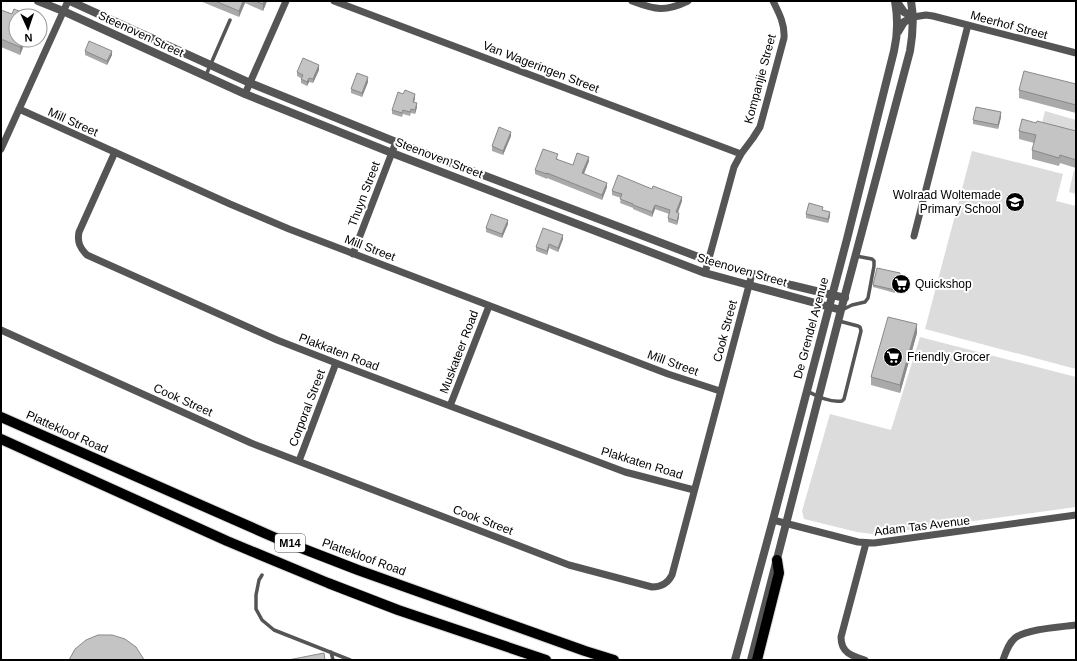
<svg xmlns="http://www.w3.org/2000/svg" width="1077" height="661" font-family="Helvetica,sans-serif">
<rect width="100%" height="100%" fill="#fff"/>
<path fill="#dcdcdc" d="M1045 111 1076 120V137L1041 127Z
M972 151 1063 174 1056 201 1076 206V369L925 329Z
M1074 170 1076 171V194L1069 192Z
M920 337 1076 377V507L907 530 872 534 857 532 804 519 802 511 830 414 891 430Z"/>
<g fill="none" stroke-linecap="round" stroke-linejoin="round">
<defs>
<path id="primary" d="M1 417 278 539 358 570 585 651 614 660
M1 439 227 541 328 583 398 610 546 660
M757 660 779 573 777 560"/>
</defs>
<use href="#primary" stroke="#dbdbdb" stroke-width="12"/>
<path stroke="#555" stroke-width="3.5" d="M206 75 230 20
M842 310 852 305 865 302 868 298 874 266V261L872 259 856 256
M807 391C817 396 830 403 842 401L844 399 861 331 860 327 858 326 839 321
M262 575 259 580 256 595V609L262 620 274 630 350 660
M331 652 333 660"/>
<path stroke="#555" stroke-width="7" d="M334 1 741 154
M632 1C656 10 665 12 688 1
M913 17 926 15 933 16 1076 53
M245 94 286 1
M19 109 230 204 289 229 668 374 720 391
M1 149 68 1
M115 152 79 232C77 242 80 248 87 255L277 340 336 363 625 472 694 490
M914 236 968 25
M353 254 396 142
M705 273 734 167 741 154 753 138 760 127 784 38C785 24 779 13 773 1
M1 330 251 443 569 565 652 587C661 587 668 583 672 575L752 274
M450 406 489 306
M299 461 336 363
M773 520 858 542 874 543 1076 515
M865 660C852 656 841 653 841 637L866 543
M1003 660C1006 652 1008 644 1015 638 1026 629 1061 627 1076 625"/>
<path stroke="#555" stroke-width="8" d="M38 1 63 11 245 94 392 153 705 273 841 310
M70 1 250 83 396 142 709 261 791 285 845 298
M897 2 904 12 913 17
M898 32 904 22 913 17
M735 660 773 520 847 239 894 51C898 34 898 18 895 1
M751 660 841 310 910 51C913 34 914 18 911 1"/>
<use href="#primary" stroke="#000" stroke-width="10"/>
</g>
<path fill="#a9a9a9" d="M200 1H267L263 11 245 3 239 17Z
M1 10 12 14 16 40H26L20 55 1 47Z
M85 51 112 55 107 65 85 55Z
M319 70 313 83 309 82 307 86 301 83V78L297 76V72Z
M368 82 362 97 351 93V89Z
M1076 84V113L1019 98V90Z
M415 98 414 102 417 107 415 114 411 113 410 116 403 114 402 117 392 114V110Z
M1001 117 998 129 973 124V120Z
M1036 123 1076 131V168L1060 163 1059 166 1032 159V150L1034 143 1019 139V131Z
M511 136 503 155 492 151V146Z
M558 158 557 160 573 165 589 161 584 174 607 187 602 200 547 178V179L535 174V170Z
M612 191 682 201 678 213 679 217 677 225 668 222V218L669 214 655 209 652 217 633 209V208L620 203 621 198 612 195Z
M823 211 830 216 828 223 806 218V214Z
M508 224 502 238 486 232V228Z
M563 239 558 252 549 248 547 255 536 251V247Z
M900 275 895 293 873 287V285Z
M917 333 900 393 871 385V377Z"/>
<path fill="#898989" d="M243 1H245V3L239 17V11Z
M264 1H267L263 11V4Z
M22 40H26L20 55V47Z
M112 51V55L107 65V61Z
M319 65V70L313 83V79Z
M368 77V82L362 97V93Z
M309 78V82L307 86V82Z
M415 94V98L413 106V102Z
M417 103V107L415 114V110Z
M1001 112V117L998 129V125Z
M511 132V136L503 155V151Z
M589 157V161L582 178V173Z
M607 183V187L602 200V195Z
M682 197V201L676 216V212Z
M655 205V209L652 217V212Z
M830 212V216L828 223V219Z
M679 213V217L677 225V221Z
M508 220V224L502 238V234Z
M563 235V239L558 252V248Z
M549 244V248L547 255V251Z
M917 324V333L900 393V385Z"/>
<path fill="#c4c4c4" stroke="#898989" d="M215 1H243L239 11Z
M255 1H264L263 4Z
M14 9 31 16H16V40H22L20 47 1 39V10L12 14Z
M89 41 112 51 107 61 85 51Z
M303 58 319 65 313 79 309 78 307 82 301 79 303 75 297 72Z
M1024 71 1076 84V105L1019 90Z
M357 73 368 77 362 93 351 89Z
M405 90 415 94 413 102 417 103 415 110 411 109 410 112 403 110 402 113 392 110 398 92 403 94Z
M976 107 1001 112 998 125 973 120Z
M1022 119 1036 123 1037 121 1076 131V160L1060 155 1059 158 1032 150 1036 135 1019 131Z
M499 127 511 132 503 151 492 146Z
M543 149 558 154 556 159 573 165 577 153 589 157 582 173 607 183 602 195 547 173V174L535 170Z
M618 175 652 189 653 186 682 197 676 212 679 213 677 221 668 218 670 210 655 205 652 212 633 205V204L620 199 622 194 612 191Z
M809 203 823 207 822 210 830 212 828 219 806 214Z
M491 214 508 220 502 234 486 228Z
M543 228 563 235 558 248 549 244 547 251 536 247Z
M877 268 900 273 895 290 873 285Z
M888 317 917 324 900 385 871 377Z
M98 635H112L125 639 136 647 143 658 144 660H69L75 649 86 640Z
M324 653 325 660H288Z"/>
<defs>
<symbol id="school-disc" viewBox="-11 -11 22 22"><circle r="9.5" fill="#000" stroke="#fff"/><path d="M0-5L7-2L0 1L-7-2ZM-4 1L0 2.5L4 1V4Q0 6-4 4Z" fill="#fff"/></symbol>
<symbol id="supermarket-disc" viewBox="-11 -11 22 22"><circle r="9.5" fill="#000" stroke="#fff"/><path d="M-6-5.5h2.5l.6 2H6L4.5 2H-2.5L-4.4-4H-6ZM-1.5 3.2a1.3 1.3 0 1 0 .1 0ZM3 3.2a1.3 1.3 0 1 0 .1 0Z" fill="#fff"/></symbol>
</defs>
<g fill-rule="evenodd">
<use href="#school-disc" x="1004" y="191" width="22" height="22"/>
<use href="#supermarket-disc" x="890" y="273" width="22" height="22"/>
<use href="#supermarket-disc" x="882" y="346" width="22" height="22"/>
</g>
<g text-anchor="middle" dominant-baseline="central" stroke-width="4" stroke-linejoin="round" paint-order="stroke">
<rect fill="#fff" stroke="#4c4c4c" stroke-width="1" x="275" y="534" width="30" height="18" rx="3"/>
<g font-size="11" font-weight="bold" fill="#000">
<text x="290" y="543">M14</text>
</g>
<g font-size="12" fill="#000" stroke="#fff">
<text transform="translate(1009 25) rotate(15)">Meerhof Street</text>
<text transform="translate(141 34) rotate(25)">Steenoven Street</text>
<text transform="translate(541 67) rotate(21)">Van Wageringen Street</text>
<text transform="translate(760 79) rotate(-75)">Kompanjie Street</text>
<text transform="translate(73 122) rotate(24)">Mill Street</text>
<text transform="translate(439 158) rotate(21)">Steenoven Street</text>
<text transform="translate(364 194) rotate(-69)">Thuyn Street</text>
<text transform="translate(370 248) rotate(21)">Mill Street</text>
<text transform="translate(742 270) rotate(16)">Steenoven Street</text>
<text transform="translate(811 328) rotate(-75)">De Grendel Avenue</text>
<text transform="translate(725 331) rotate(-75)">Cook Street</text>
<text transform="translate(339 352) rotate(21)">Plakkaten Road</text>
<text transform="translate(459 352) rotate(-69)">Muskateer Road</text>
<text transform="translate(673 363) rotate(20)">Mill Street</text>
<text transform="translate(183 400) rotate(24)">Cook Street</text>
<text transform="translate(307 408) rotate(-69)">Corporal Street</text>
<text transform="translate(67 432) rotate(24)">Plattekloof Road</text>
<text transform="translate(642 463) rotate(17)">Plakkaten Road</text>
<text transform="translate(483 520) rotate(21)">Cook Street</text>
<text transform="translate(922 526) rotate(-7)">Adam Tas Avenue</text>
<text transform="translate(364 557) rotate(20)">Plattekloof Road</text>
</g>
<g font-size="12" fill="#000" stroke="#fff" text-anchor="start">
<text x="1001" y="195" text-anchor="end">Wolraad Woltemade<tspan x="1001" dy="14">Primary School</tspan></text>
<text x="915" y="284">Quickshop</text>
<text x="907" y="357">Friendly Grocer</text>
</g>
</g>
<rect width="1077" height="661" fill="none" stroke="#000000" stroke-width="4"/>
<g transform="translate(28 28) rotate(177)"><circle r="19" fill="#ffffff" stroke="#999999"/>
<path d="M0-3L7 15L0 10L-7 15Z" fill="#000000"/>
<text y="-6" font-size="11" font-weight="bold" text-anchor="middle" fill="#000000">N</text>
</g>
</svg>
